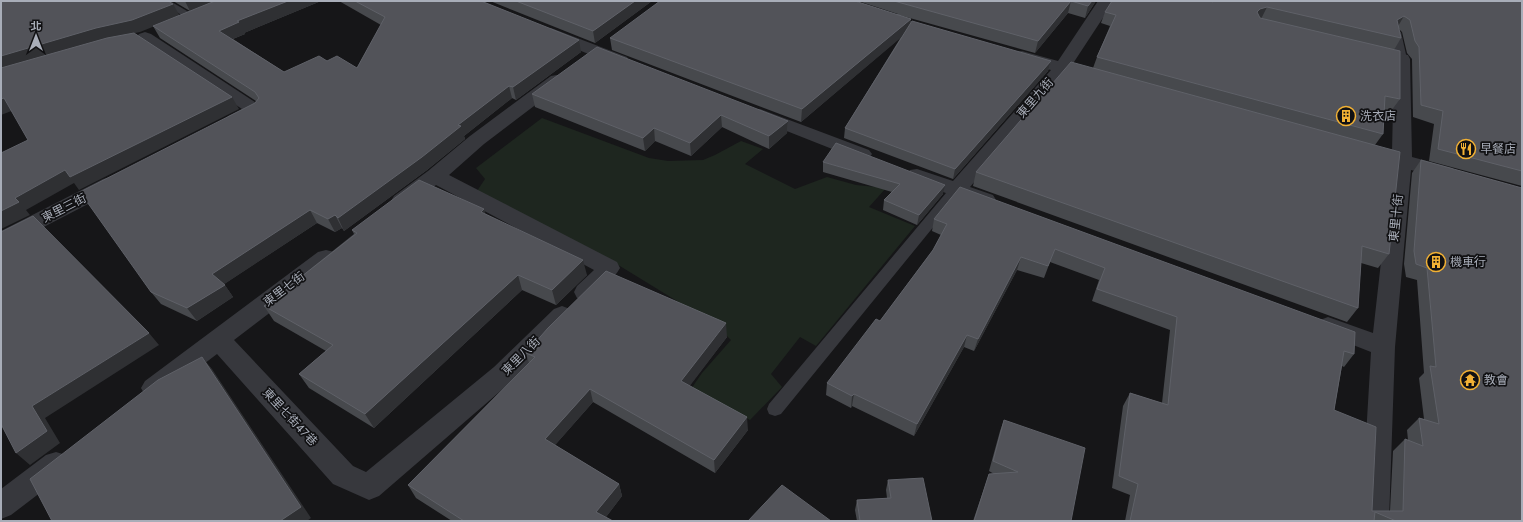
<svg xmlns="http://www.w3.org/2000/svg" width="1523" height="522" font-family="Jost,'Noto Sans TC',sans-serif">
<rect width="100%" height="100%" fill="#161618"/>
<path fill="#1e261f" d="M542 118 649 158 668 161 703 160 715 155 741 141 763 149 745 164 795 189 827 177 856 185 886 188 869 207 915 226 816 346 800 337 771 374 782 387 750 420 691 389 702 373 731 340 716 325 602 255 477 191 485 179 476 168Z"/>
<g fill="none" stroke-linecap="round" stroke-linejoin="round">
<path fill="#37383d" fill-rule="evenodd" d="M158 1H170L199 18 194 21 190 20Z
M1396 29 1401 32 1407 59 1402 62 1397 59 1391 32Z
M956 186 961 187 962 190 961 193 781 414 775 416 769 414 767 409 769 404 951 187Z"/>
<path fill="#37383d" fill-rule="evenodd" d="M1098 1H1114L1072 65 1101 73 1104 77 1101 81 1095 82 1066 74 970 187 993 195 996 200 993 205 986 207 979 205 910 180 907 175 910 170 917 169 953 181 1051 70 1016 60 1014 56 1016 52 1022 51 1058 61Z
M551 28 627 57 629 61 627 65 621 66 615 65 545 36 543 33 545 30Z
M145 32 151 34 261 106 264 110C258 119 239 127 228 124L226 120 228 116 242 109 139 40 137 37 139 34Z
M1371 47 1408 55 1410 59 1412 157 1453 168 1456 173 1453 178 1446 179 1411 170 1395 347 1389 521H1361L1371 352 1320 332 1316 326 1320 320 1328 317 1373 333 1392 164 1364 156 1361 152 1364 148 1371 146 1392 152 1394 62 1365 56 1363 52 1365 48Z
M557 75 563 76 566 80 563 84 484 144 449 175 617 262 620 268C615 277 596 299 586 300 583 300 580 299 577 298L574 292 577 286 594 270 436 185C424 194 410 210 394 206L391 201 394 196 428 171 470 136 551 76Z
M760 109 869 150 872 154 869 158 862 160 855 158 754 118 751 114 754 110Z
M110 177 117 179 120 184 117 189 9 245 1 248V231L103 179Z
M326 250 334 252 337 258 334 264 234 340 353 466 366 472 494 367 554 309 562 306 570 309 574 315 570 321 512 381 379 496 369 500 333 484 217 354 163 395 154 398 145 395 141 388 145 381 318 252Z
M56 452 66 455 70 464 66 473 11 515 1 519V489L46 455Z"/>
</g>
<path fill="#47494d" d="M173 1H321L244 33 245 34 233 39 284 72 327 61 357 68 381 25 339 1H481L581 52 516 100 512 98 464 136 465 139 427 170 344 231 342 228 335 232 317 223 224 284 233 297 197 321 161 304 151 292 256 101 160 38 153 26 190 11Z
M490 1H652L595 43Z
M858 1H1096L1085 18 1068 13 1035 53 899 15 911 19V23L1051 61 1048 71 953 179 844 138 845 128 901 37 801 122 612 50 610 38 898 14Z
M1112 1H1522V186L1429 161 1434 124 1413 117 1412 59 1407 53 1402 32 1399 29 1401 38 1394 50 1400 99 1391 111 1384 110 1383 134 1375 145 1389 254 1378 268 1361 263 1358 308 1347 322 973 186 976 172 1093 68 1097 57 1110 26 1101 23 1105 12Z
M532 94 788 121 787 133 769 149 722 127 691 156 655 141 645 151 535 107Z
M1421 160 1522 521H1125L1130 495 1112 488 1123 406 1130 393 1162 403 1170 330 1092 301 1099 280 1050 262 1044 278 1017 270 974 351 964 347 914 436 852 406 851 408 826 395 827 383 880 321 933 250 941 235 932 231 934 219 960 187 1354 354 1344 367 1342 366 1334 410 1372 511H1390L1393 451 1405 439 1408 440 1407 430 1419 418 1424 419 1419 378 1424 373 1417 280 1406 277 1404 264 1412 173Z
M823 162 943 194 917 225 883 210 884 200 892 192 823 172Z
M484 209 485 214 587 275 556 305 522 290 374 428 309 388 299 374 326 351 274 321 264 306 354 234 352 230Z
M727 337 689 386 748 430 715 473 593 402 555 445 619 484 622 496 606 517 613 521H452L416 498 408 485 529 363 526 353Z
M1004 420 1071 521H973L989 474H994L989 471 1000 431Z
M888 480 932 521H857L855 510 857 500 887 498 886 490Z"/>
<path fill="#2f3033" d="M185 1H216L190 11Z
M288 1H321L244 33 245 34 225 42 219 31 237 21Z
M635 1H652L595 43 593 31Z
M1071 1 1068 13 1035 53 1038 41Z
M1092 1H1096L1085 18 1088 6Z
M173 4 180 16 140 32 104 40 1 70V56Z
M1267 7 1261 19 1255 21 1257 12 1260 9Z
M1404 16 1397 28V20Z
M911 19 910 30 801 122 802 109Z
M579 40 581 52 516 100 513 87Z
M1051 61 1048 71 953 179 955 169Z
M509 86 512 98 464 136 465 139 427 170 344 231 338 218 458 125Z
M232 97 239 109 79 190 74 183 26 210 30 215 1 229V211L15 198 65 170Z
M4 98 14 110 1 115V99Z
M721 115 722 127 691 156 690 143Z
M788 121 787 133 769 149V136Z
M654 128 655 141 645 151 643 138Z
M945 185 943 194 917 225 919 215Z
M484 209 489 224 481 212Z
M310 210 317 223 220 287 212 274Z
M335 215 342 228 335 232 328 219Z
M1021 257 1017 270 974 351 978 339Z
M583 260 587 275 556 305 552 290Z
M518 275 522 290 374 428 365 414Z
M225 285 233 297 197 321 187 308Z
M726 323 727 337 683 395 681 381Z
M149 333 159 345 45 418 60 443 30 465 16 453 32 406Z
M967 335 964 347 914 436 917 424Z
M202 357 212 369 311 518 307 521H280Z
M590 389 593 402 549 452 545 439Z
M854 394 852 406 851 408 852 396Z
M747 417 748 430 715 473 714 460Z
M619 484 622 496 603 521 596 512Z"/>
<path fill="#525359" stroke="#5f6168" d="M1 1H168L173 4 132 20 96 28 1 56Z
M215 1H288L237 21 239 22 219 31 284 72 319 56 327 61 337 56 357 68 385 17 355 1H481L579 40 513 87 509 86 458 125 461 126 422 157 338 218 335 215 328 219 310 210 212 274 225 285 187 308 151 292 80 192 255 103 259 98 255 92 153 26Z
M516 1H635L593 31Z
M660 1H855L911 19 802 109 610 38Z
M894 1H1092L1088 6 1071 1 1038 41Z
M1112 1H1210L1213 2 1214 1H1522V171L1438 149 1443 111 1421 105 1419 47 1415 41 1410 20 1404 16 1397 20 1401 38 1267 7 1260 9 1257 12 1260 18 1400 51V99L1385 96 1383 134 1097 57 1116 15 1105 12Z
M912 21 1051 61 955 169 845 128Z
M134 33 232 97 70 177 65 170 15 198 19 202 1 211V153L28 140 4 98 1 99V68L107 38Z
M597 47 788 121 769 136 721 115 690 143 654 128 643 138 532 94Z
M1071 62 1400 152 1389 254 1362 246 1358 308 976 172Z
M836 143 945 185 919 215 884 200 900 184 823 162Z
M1421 160 1522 188V521H1396L1375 512 1374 521H1130L1138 484 1119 476 1130 393 1168 405 1177 317 1097 289 1105 268 1055 249 1048 266 1021 257 978 339 967 335 917 424 854 394 852 396 827 383 876 319 880 321 933 250 947 224 934 219 960 187 1355 332 1354 354 1344 351 1334 410 1376 427 1372 511H1403L1405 439 1423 446 1419 418 1439 424 1430 366 1436 367 1427 268 1416 264 1414 251Z
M419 180 484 209 481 212 583 260 552 290 518 275 365 414 299 374 333 345 264 306 357 233 352 230Z
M33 216 149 333 32 406 47 431 16 453 1 424V232Z
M606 271 726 323 681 381 747 417 714 460 590 389 545 439 619 484 596 512 613 521H464L408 485 535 357 526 353 548 328Z
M202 357 301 507 280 521H52L30 479 158 380Z
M1004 420 1085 448 1071 521H974L989 474 1018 472 993 461Z
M923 478 932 521H860L857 500 891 498 888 480Z
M782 485 831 521H748Z"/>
<defs>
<symbol id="building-ring" viewBox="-11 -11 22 22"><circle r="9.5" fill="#111113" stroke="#f2b134" stroke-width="1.5"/><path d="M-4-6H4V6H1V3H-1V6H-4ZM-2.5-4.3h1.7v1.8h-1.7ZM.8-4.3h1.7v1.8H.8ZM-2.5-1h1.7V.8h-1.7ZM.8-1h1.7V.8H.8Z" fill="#f2b134"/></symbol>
<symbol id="restaurant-ring" viewBox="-11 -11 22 22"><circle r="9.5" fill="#111113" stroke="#f2b134" stroke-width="1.5"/><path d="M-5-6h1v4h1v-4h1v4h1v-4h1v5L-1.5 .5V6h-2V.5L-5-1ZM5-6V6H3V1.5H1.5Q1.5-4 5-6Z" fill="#f2b134"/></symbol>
<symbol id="temple-ring" viewBox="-11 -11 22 22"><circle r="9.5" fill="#111113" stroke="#f2b134" stroke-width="1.5"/><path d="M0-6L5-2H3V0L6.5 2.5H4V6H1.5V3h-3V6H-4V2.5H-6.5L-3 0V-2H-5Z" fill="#f2b134"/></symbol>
</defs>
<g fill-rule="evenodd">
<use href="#building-ring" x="1335" y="105" width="22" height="22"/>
<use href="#restaurant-ring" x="1455" y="138" width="22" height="22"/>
<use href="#building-ring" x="1425" y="251" width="22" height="22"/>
<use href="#temple-ring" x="1459" y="369" width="22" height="22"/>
</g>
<g text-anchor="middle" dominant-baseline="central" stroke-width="3.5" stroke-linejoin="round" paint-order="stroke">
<g font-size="12" fill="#a8adb8" stroke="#111113">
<text transform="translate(1035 98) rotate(-49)">東里九街</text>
<text transform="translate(64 208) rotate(-27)">東里三街</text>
<text transform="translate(1396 218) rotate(-84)">東里十街</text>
<text transform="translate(284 289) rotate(-37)">東里七街</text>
<text transform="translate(521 356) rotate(-45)">東里八街</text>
<text transform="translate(290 417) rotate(47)">東里七街47巷</text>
</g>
<g font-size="12" fill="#a8adb8" stroke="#111113" text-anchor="start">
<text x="1360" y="116">洗衣店</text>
<text x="1480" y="149">早餐店</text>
<text x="1450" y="262">機車行</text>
<text x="1484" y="380">教會</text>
</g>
</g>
<rect width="1523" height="522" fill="none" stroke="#a8adb8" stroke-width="4"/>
<g transform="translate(36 36)" stroke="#111113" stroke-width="3" paint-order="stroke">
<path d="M0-3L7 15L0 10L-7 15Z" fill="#a8adb8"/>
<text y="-6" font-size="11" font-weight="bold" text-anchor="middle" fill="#a8adb8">北</text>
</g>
</svg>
